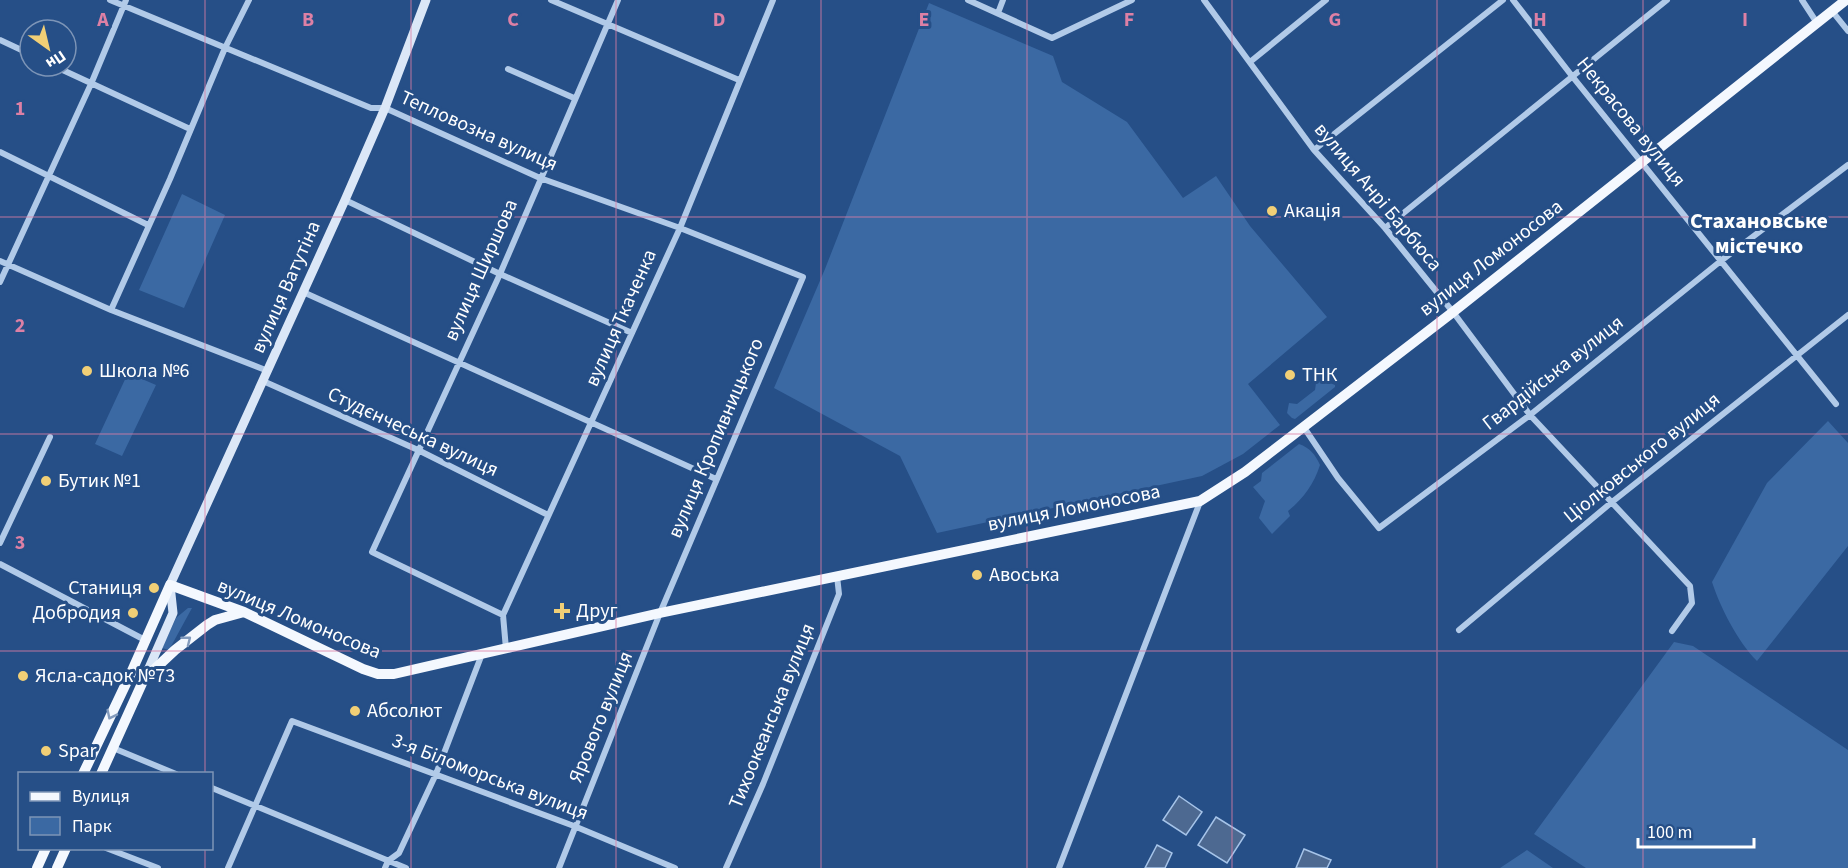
<svg xmlns="http://www.w3.org/2000/svg" width="1848" height="868" font-family="'Source Sans 3',sans-serif">
<rect width="100%" height="100%" fill="#264f87"/>
<path fill="#3b69a3" d="M929 3 1053 56 1062 82 1127 122 1183 198 1216 176 1250 226 1327 317 1248 384 1280 425 1243 454 1202 476 937 533 900 456 774 388 825 269Z
M182 194 225 215 184 308 139 290Z
M128 373 156 385 122 456 95 444Z
M1322 380 1335 385V387L1295 419 1292 418 1287 413 1289 403 1297 404 1315 390 1316 383Z
M1828 421 1848 443V546L1757 661C1738 642 1720 607 1712 582L1767 483Z
M1299 444C1310 448 1315 454 1320 465 1314 484 1303 499 1288 511L1290 516 1272 534 1259 518 1265 501 1253 487 1261 481 1262 473Z
M188 608H192L169 650 162 648 176 618Z
M1674 642 1693 646 1848 750V868H1586L1534 834Z
M1527 850 1553 868H1500Z"/>
<path fill="#4d6991" stroke="#a6c4e9" stroke-width="1.5" d="M1179 796 1202 812 1186 835 1163 820Z
M1216 817 1245 835 1227 863 1198 845Z
M1157 845 1172 853 1165 868H1145Z
M1304 849 1331 860 1327 868H1296Z"/>
<g fill="none" stroke-linecap="round" stroke-linejoin="round">
<path stroke="#b1cae8" stroke-width="6" d="M110 0 371 108H385L540 178 680 228 803 277 660 613 559 868
M551 0 739 80
M968 0 1052 38 1132 0
M1204 0 1314 150 1385 228 1453 312 1530 415 1690 586 1692 603 1672 631
M1513 0 1572 76 1836 404
M1802 0 1817 23
M1832 11 1848 31
M998 13 1003 0
M0 40 30 54
M1250 62 1326 0
M54 66 190 129
M508 69 574 98
M1314 150 1503 0
M0 152 148 225
M345 200 500 274 632 333
M1385 228 1667 0
M0 261 111 310 268 371
M0 282 91 84 126 0
M303 292 716 479
M111 310 170 179 225 48 249 0
M263 381 418 450 548 515
M1303 426 1338 478 1379 528 1530 415 1722 260 1848 165
M0 543 50 437
M0 564 145 640
M503 615 372 552 500 274 618 0
M1459 630 1612 502 1848 315
M506 649 503 615 680 228 773 0
M113 748 176 774
M212 788 406 868
M106 848 158 868
M228 868 292 721 574 826 675 868
M385 868 388 861 399 853 436 774 482 654
M726 868 763 784 839 594 837 576
M1059 868 1200 502"/>
<path stroke="#dbe7f7" stroke-width="9" d="M145 677 173 613 170 585 345 200 385 108 426 0"/>
<path stroke="#f4f8fe" stroke-width="10" d="M83 774 131 673 170 585 244 612 363 669 378 674H394L660 613 1200 501 1245 472 1453 312 1846 0
M101 774 144 679 175 650 207 625 215 620 244 612
M37 868 46 848
M57 868 66 848"/>
</g>
<defs><path id="oneway-chevron" d="M-2-3.5L2.5 0L-2 3.5" fill="none" stroke-width="1.6" stroke-linecap="round" stroke-linejoin="round" transform="scale(1.5)"/></defs>
<g stroke="#839bbd">
<use href="#oneway-chevron" transform="translate(187 640) rotate(-38)"/>
<use href="#oneway-chevron" transform="translate(111 715) rotate(116)"/>
</g>
<path fill="none" stroke="#dd80a5" stroke-width="1.5" stroke-opacity="0.55" d="M205 0V774M411 0V868M616 0V868M821 0V868M1027 0V868M1232 0V868M1437 0V868M1643 0V868M0 217H1848M0 434H1848M0 651H1848M205 848V868"/>
<g fill="#f1cf76" stroke="#264f87" stroke-width="2">
<circle cx="1272" cy="211" r="6"/>
<circle cx="87" cy="371" r="6"/>
<circle cx="1290" cy="375" r="6"/>
<circle cx="46" cy="481" r="6"/>
<circle cx="977" cy="575" r="6"/>
<circle cx="154" cy="588" r="6"/>
<path d="M559 602h6v6h6v6h-6v6h-6v-6h-6v-6h6z"/>
<circle cx="133" cy="613" r="6"/>
<circle cx="23" cy="676" r="6"/>
<circle cx="355" cy="711" r="6"/>
<circle cx="46" cy="751" r="6"/>
</g>
<g text-anchor="middle" dominant-baseline="central" stroke-width="6" stroke-linejoin="round" paint-order="stroke">
<g font-size="20" fill="#fff" stroke="#264f87">
<text transform="translate(1631 122) rotate(51)">Некрасова вулиця</text>
<text transform="translate(479 131) rotate(24)">Тепловозна вулиця</text>
<text transform="translate(1378 197) rotate(50)">вулиця Анрі Барбюса</text>
<text transform="translate(1491 258) rotate(-38)">вулиця Ломоносова</text>
<text transform="translate(481 270) rotate(-66)">вулиця Ширшова</text>
<text transform="translate(286 287) rotate(-66)">вулиця Ватутіна</text>
<text transform="translate(621 318) rotate(-66)">вулиця Ткаченка</text>
<text transform="translate(1553 373) rotate(-38)">Гвардійська вулиця</text>
<text transform="translate(413 432) rotate(25)">Студєнчеська вулиця</text>
<text transform="translate(716 438) rotate(-67)">вулиця Кропивницького</text>
<text transform="translate(1642 458) rotate(-39)">Ціолковського вулиця</text>
<text transform="translate(1074 508) rotate(-11)">вулиця Ломоносова</text>
<text transform="translate(299 619) rotate(23)">вулиця Ломоносова</text>
<text transform="translate(772 716) rotate(-68)">Тихоокеанська вулиця</text>
<text transform="translate(601 717) rotate(-68)">Ярового вулиця</text>
<text transform="translate(490 777) rotate(21)">3-я Біломорська вулиця</text>
</g>
<g font-size="20" fill="#fff" stroke="#264f87" text-anchor="start">
<text x="1284" y="211">Акація</text>
<text x="99" y="371">Школа №6</text>
<text x="1302" y="375">ТНК</text>
<text x="58" y="481">Бутик №1</text>
<text x="989" y="575">Авоська</text>
<text x="142" y="588" text-anchor="end">Станиця</text>
<text x="576" y="611">Друг</text>
<text x="121" y="613" text-anchor="end">Добродия</text>
<text x="35" y="676">Ясла-садок №73</text>
<text x="367" y="711">Абсолют</text>
<text x="58" y="751">Spar</text>
</g>
<g font-size="22" font-weight="bold" fill="#fff" stroke="#264f87">
<text x="1759" y="221">Стахановське<tspan x="1759" dy="25">містечко</tspan></text>
</g>
</g>
<g font-size="20" text-anchor="middle" font-weight="bold" fill="#dd80a5" stroke="#264f87" stroke-width="6" stroke-linejoin="round" paint-order="stroke">
<text x="103" y="26">A</text>
<text x="308" y="26">B</text>
<text x="513" y="26">C</text>
<text x="719" y="26">D</text>
<text x="924" y="26">E</text>
<text x="1129" y="26">F</text>
<text x="1335" y="26">G</text>
<text x="1540" y="26">H</text>
<text x="1745" y="26">I</text>
<text x="20" y="115">1</text>
<text x="20" y="332">2</text>
<text x="20" y="549">3</text>
</g>
<rect x="18" y="772" width="195" height="78" fill="#264f87" stroke="#7d95b7" stroke-width="1.5"/>
<rect x="30" y="792" width="30" height="9" fill="#f4f8fe" stroke="#7d95b7" stroke-width="1.5"/>
<text x="72" y="802" font-size="18" fill="#ffffff">Вулиця</text>
<rect x="30" y="817" width="30" height="18" fill="#3b69a3" stroke="#7d95b7" stroke-width="1.5"/>
<text x="72" y="832" font-size="18" fill="#ffffff">Парк</text>
<g transform="translate(48 48) rotate(146)"><circle r="28" fill="#264f87" stroke="#7d95b7" stroke-width="1.5"/>
<path d="M0-4.5L10 22L0 15L-10 22Z" fill="#f1cf76"/>
<text y="-9" font-size="16" font-weight="bold" text-anchor="middle" fill="#ffffff">Пн</text>
</g>
<path d="M1638 838v9h116v-9" fill="none" stroke="#ffffff" stroke-width="3"/>
<text x="1647" y="838" font-size="18" fill="#ffffff" stroke="#264f87" stroke-width="4.5" paint-order="stroke">100 m</text>
</svg>
